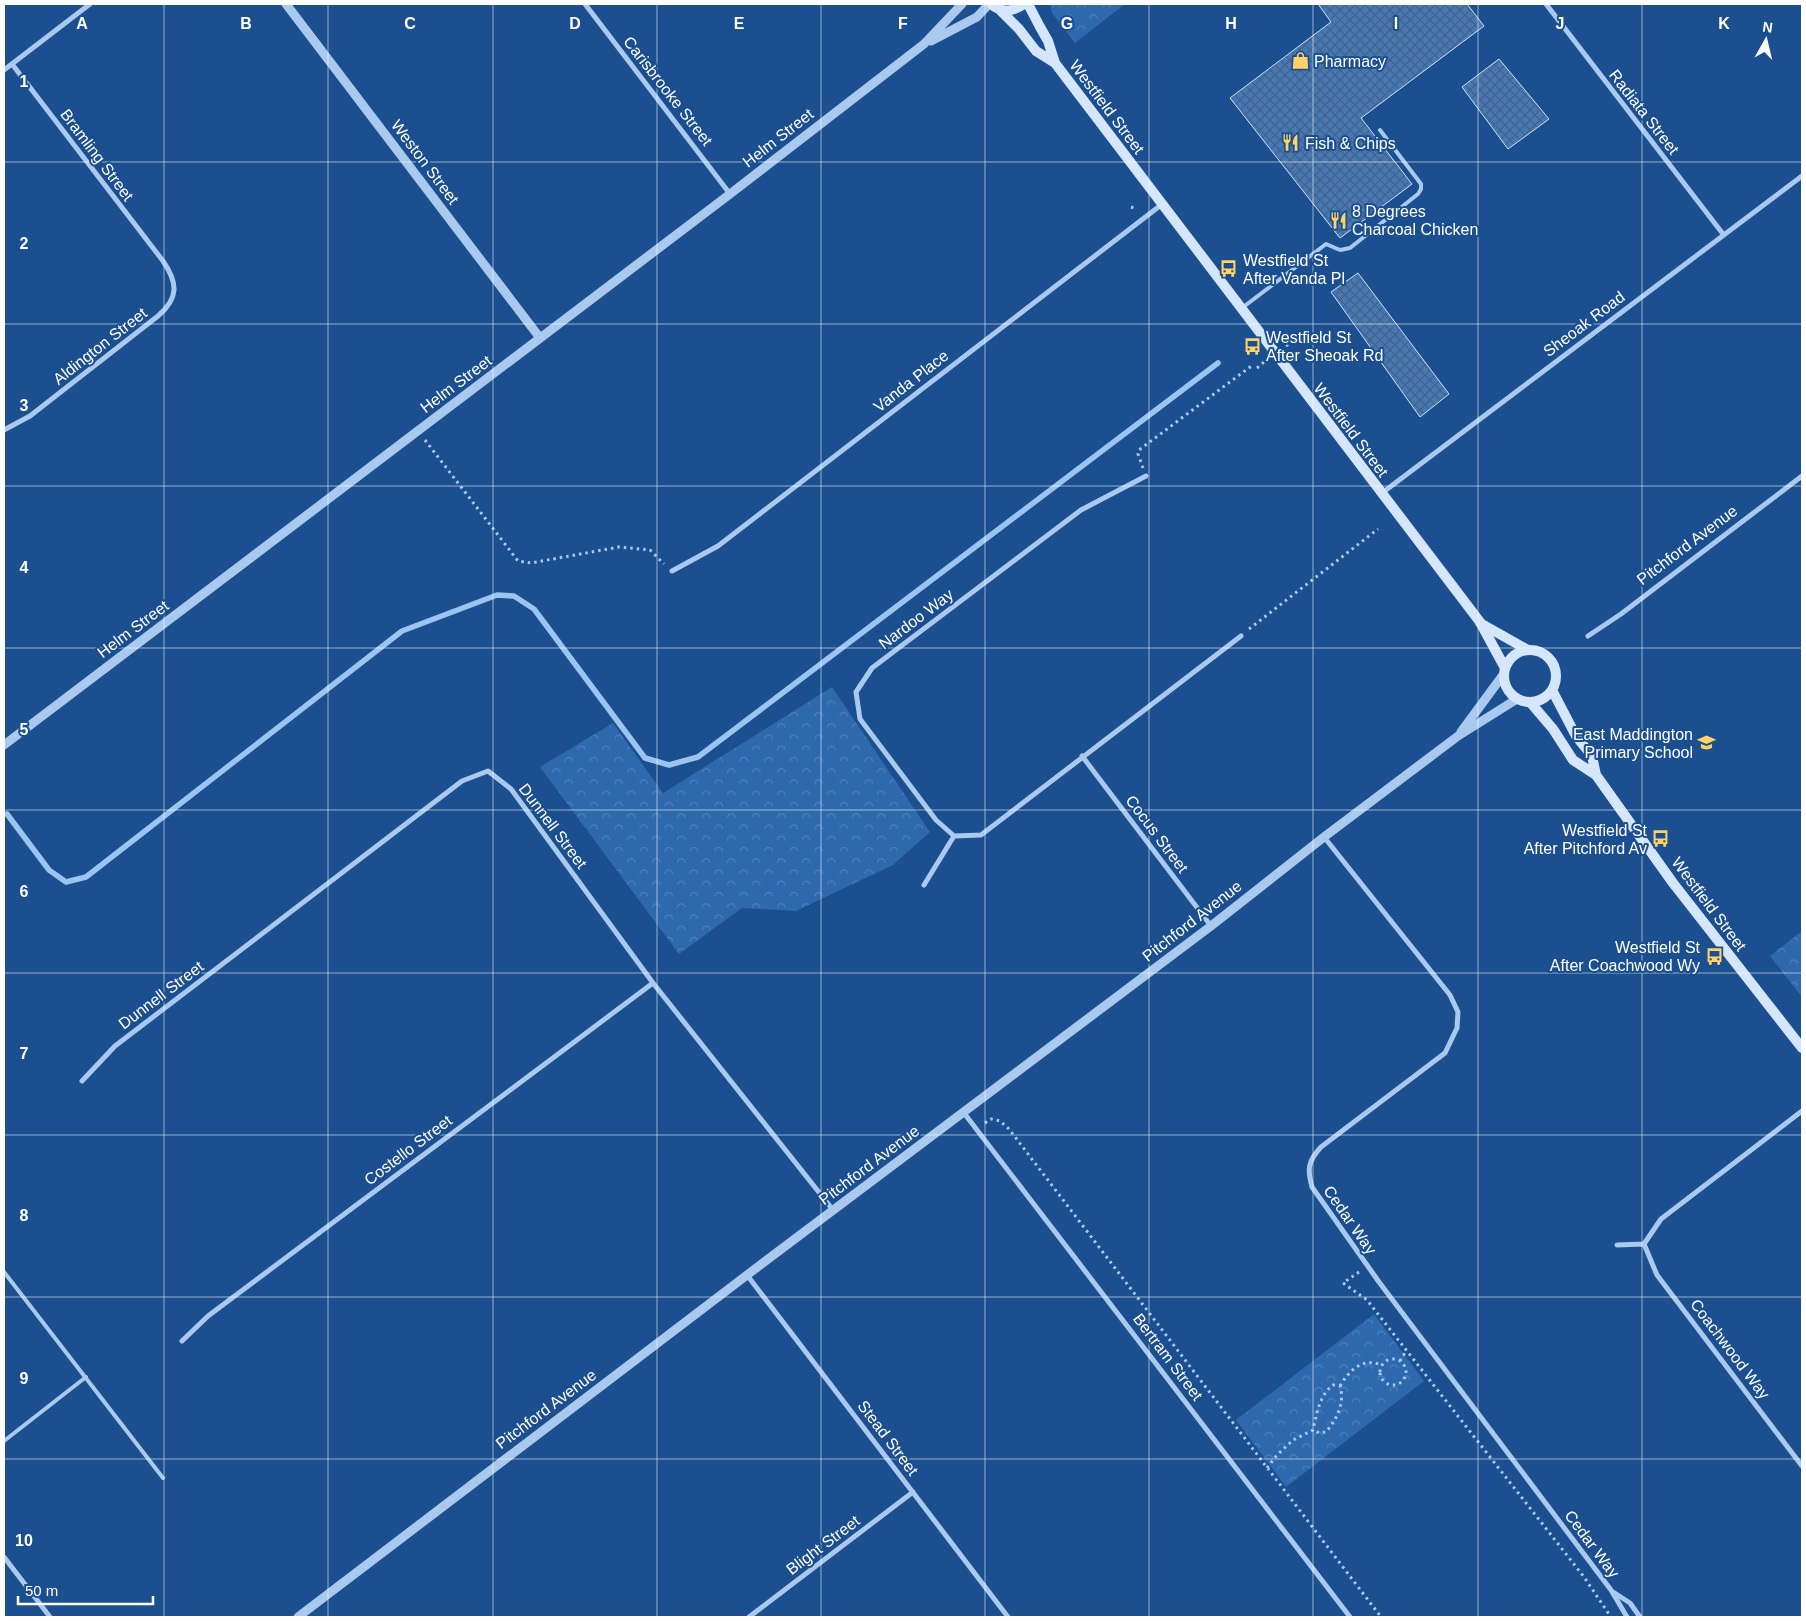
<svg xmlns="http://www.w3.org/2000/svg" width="1806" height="1621" font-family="Helvetica,sans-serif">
<defs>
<pattern id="park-crowns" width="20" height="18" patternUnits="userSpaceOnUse" patternTransform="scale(1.25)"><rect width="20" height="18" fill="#2e69ad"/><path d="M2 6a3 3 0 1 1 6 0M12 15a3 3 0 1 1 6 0" fill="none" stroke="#4d80b9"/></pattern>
<pattern id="building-cross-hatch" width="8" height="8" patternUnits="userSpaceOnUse" patternTransform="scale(1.25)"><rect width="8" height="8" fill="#4478b7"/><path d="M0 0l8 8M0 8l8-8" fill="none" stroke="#486282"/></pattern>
</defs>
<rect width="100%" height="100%" fill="#1b4f8f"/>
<path fill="url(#park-crowns)" d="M1050 4H1125L1075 43 1052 13Z
M832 687 930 832 893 865 796 911 742 908 679 954 540 767 613 723 663 793Z
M1802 931V997L1770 956Z
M1374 1314 1424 1381 1286 1487 1236 1420Z"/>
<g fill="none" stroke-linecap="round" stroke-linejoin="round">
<path stroke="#9cc4f0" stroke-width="5.5" d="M7 814 49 870 66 882 86 877 402 631 497 595 514 596 534 609 645 758 669 765 698 757 1218 363"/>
</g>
<path fill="url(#building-cross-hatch)" stroke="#cfe3fa" d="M1318 4H1467L1484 26 1361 118 1412 184 1340 238 1230 98 1331 22Z
M1499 59 1549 119 1508 149 1462 87Z
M1358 273 1449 394 1420 417 1331 292Z"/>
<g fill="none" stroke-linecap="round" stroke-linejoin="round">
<path stroke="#a9c9ee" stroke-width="3" stroke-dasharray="2.5 4" stroke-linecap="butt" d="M1131 207 1134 208
M1286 346 1293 341
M1257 368 1264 362
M425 440 518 561 531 563 619 547 650 550 664 564
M1143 468 1138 454 1139 450 1254 364
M1249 629 1378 529
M985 1123 991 1119 1000 1121 1009 1129 1381 1617
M1359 1272 1343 1283 1367 1300 1584 1577 1611 1617
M1380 1372a13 13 0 1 1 26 0a13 13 0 1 1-26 0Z
M1400 1361 1406 1351
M1340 1386C1349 1371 1362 1357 1381 1365
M1267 1468 1277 1455 1293 1440 1313 1430C1317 1413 1319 1396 1333 1385L1340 1386C1345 1403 1337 1419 1326 1432L1320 1433 1313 1430"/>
<path stroke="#a9c9ee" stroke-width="4" d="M1242 308 1326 244 1340 250 1350 248 1418 194 1421 189V184L1380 130
M4 1272 163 1478
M4 1441 86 1377"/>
<path stroke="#a9c9ee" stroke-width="5" d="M585 4 730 194
M1546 4 1723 234
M4 70 90 4
M4 430 30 416 158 316C179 298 178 283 163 261L12 64
M1382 493 1802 176
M672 571 718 546 1161 205
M1588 636 1621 614 1802 476
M1082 756 1211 926
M954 836 936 820 860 719 856 692 872 668 1081 510 1146 476
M1324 837 1450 995 1458 1012 1457 1028 1445 1053 1321 1147C1308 1161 1307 1169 1312 1187L1379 1282 1611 1590 1627 1617
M924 885 954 836 981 835 1241 636
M82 1081 115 1046 462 781 488 771 511 789 653 983 833 1210
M1802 1111 1661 1219 1644 1244 1657 1275 1802 1466
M964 1113 1350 1617
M1617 1245 1644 1244
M747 1275 1008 1617
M182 1341 208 1316 653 983
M4 1557 50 1617
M1613 1592 1630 1603 1640 1617
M749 1617 913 1492"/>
<path stroke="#a9c9ee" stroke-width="9" d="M286 4 540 338
M931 41 977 17 989 4
M1461 732 1503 675
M4 745 730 194 924 44 962 4
M298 1617 747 1275 1211 926 1324 837 1458 736 1517 699"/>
<path stroke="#d6e6fa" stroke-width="10" d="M991 4C1001 13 1013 12 1024 4
M1028 4 1040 27 1048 41 1055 63
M1000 10 1019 29 1036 51 1055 63 1480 622 1505 668
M1480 623 1528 650
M1504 676a26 26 0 1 1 52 0a26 26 0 1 1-52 0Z
M1552 690 1576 736 1592 756 1596 775
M1530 702 1553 729 1573 760 1596 775 1673 883 1802 1048"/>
</g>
<path fill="none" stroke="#fff" stroke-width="1" stroke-opacity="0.55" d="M164 4V1617M328 4V1617M493 4V1617M657 4V1617M821 4V1617M985 4V1617M1149 4V1617M1313 4V1617M1478 4V1617M1642 4V1617M4 162H1802M4 324H1802M4 486H1802M4 648H1802M4 810H1802M4 973H1802M4 1135H1802M4 1297H1802M4 1459H1802"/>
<defs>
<symbol id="shop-bare" viewBox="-9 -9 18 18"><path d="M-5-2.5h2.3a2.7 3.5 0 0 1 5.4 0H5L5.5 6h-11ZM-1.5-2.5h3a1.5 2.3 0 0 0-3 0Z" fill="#ffd166" stroke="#1b4f8f" stroke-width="2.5" paint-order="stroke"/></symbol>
<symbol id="restaurant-bare" viewBox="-9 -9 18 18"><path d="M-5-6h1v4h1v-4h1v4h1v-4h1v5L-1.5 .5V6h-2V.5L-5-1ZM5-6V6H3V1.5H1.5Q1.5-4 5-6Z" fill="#ffd166" stroke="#1b4f8f" stroke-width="2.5" paint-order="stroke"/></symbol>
<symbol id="bus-bare" viewBox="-9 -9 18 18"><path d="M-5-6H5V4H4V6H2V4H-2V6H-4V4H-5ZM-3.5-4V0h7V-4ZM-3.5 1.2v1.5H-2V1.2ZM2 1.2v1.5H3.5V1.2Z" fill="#ffd166" stroke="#1b4f8f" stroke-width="2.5" paint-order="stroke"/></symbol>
<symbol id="school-bare" viewBox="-9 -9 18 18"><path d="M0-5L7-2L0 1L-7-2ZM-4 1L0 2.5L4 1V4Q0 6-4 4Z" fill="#ffd166" stroke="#1b4f8f" stroke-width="2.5" paint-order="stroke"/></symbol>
</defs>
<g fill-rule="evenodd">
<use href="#shop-bare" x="1288" y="48" width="25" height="25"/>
<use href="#restaurant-bare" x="1278" y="130" width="25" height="25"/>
<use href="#restaurant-bare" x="1326" y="208" width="25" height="25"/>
<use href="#bus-bare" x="1216" y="256" width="25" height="25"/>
<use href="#bus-bare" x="1240" y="334" width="25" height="25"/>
<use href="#school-bare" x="1694" y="730" width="25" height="25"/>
<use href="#bus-bare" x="1648" y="826" width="25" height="25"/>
<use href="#bus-bare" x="1702" y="944" width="25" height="25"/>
</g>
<g text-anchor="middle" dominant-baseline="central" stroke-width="4" stroke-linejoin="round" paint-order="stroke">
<g font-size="16" fill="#fff" stroke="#1b4f8f" text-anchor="start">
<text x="1314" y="61">Pharmacy</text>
<text x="1305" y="143">Fish &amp; Chips</text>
<text x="1352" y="211">8 Degrees<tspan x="1352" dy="18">Charcoal Chicken</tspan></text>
<text x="1243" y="260">Westfield St<tspan x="1243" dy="18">After Vanda Pl</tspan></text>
<text x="1266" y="337">Westfield St<tspan x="1266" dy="18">After Sheoak Rd</tspan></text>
<text x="1693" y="734" text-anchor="end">East Maddington<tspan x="1693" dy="18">Primary School</tspan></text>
<text x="1647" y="830" text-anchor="end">Westfield St<tspan x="1647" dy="18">After Pitchford Av</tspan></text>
<text x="1700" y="947" text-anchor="end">Westfield St<tspan x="1700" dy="18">After Coachwood Wy</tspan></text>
</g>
<g font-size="16" fill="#fff" stroke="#1b4f8f">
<text transform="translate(668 91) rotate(52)">Carisbrooke Street</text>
<text transform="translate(1107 107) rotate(53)">Westfield Street</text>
<text transform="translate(1644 112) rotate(52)">Radiata Street</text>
<text transform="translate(778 138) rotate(-38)">Helm Street</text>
<text transform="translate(97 155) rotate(53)">Bramling Street</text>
<text transform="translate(425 162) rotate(53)">Weston Street</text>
<text transform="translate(1584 324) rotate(-37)">Sheoak Road</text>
<text transform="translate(100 346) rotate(-38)">Aldington Street</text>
<text transform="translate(911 381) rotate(-38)">Vanda Place</text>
<text transform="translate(456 384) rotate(-37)">Helm Street</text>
<text transform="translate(1351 430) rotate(53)">Westfield Street</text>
<text transform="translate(1687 545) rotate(-37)">Pitchford Avenue</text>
<text transform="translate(916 619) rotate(-37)">Nardoo Way</text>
<text transform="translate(133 629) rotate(-37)">Helm Street</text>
<text transform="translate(553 826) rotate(53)">Dunnell Street</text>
<text transform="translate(1157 834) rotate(53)">Cocus Street</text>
<text transform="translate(1709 904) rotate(53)">Westfield Street</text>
<text transform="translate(1192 921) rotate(-38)">Pitchford Avenue</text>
<text transform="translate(161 995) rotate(-37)">Dunnell Street</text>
<text transform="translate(408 1150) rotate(-37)">Costello Street</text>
<text transform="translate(869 1165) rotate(-37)">Pitchford Avenue</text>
<text transform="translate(1350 1220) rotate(55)">Cedar Way</text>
<text transform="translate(1730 1349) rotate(53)">Coachwood Way</text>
<text transform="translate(1168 1357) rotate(53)">Bertram Street</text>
<text transform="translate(546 1409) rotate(-37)">Pitchford Avenue</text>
<text transform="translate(888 1438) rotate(53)">Stead Street</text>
<text transform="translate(1592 1544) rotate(53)">Cedar Way</text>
<text transform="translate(823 1545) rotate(-37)">Blight Street</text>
</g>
</g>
<g font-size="16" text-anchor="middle" font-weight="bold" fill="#fff" stroke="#1b4f8f" stroke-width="4" stroke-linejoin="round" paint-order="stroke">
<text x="82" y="29">A</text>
<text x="246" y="29">B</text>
<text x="410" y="29">C</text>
<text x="575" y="29">D</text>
<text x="739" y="29">E</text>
<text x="903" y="29">F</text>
<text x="1067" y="29">G</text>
<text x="1231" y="29">H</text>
<text x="1396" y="29">I</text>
<text x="1560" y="29">J</text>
<text x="1724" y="29">K</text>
<text x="24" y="87">1</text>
<text x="24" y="249">2</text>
<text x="24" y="411">3</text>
<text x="24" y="573">4</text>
<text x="24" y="735">5</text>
<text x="24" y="897">6</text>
<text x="24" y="1059">7</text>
<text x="24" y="1221">8</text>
<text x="24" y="1384">9</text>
<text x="24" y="1546">10</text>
</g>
<rect width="1806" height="1621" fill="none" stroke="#ffffff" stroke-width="10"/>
<g transform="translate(1766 40) rotate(8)" stroke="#1b4f8f" stroke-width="4" paint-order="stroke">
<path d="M0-4L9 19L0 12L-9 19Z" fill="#ffffff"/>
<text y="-8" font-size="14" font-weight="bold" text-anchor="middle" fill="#ffffff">N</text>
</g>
<path d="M18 1596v8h135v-8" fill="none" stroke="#ffffff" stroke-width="2.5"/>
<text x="25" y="1596" font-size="15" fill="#ffffff" stroke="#1b4f8f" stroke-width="4" paint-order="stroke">50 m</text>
</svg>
